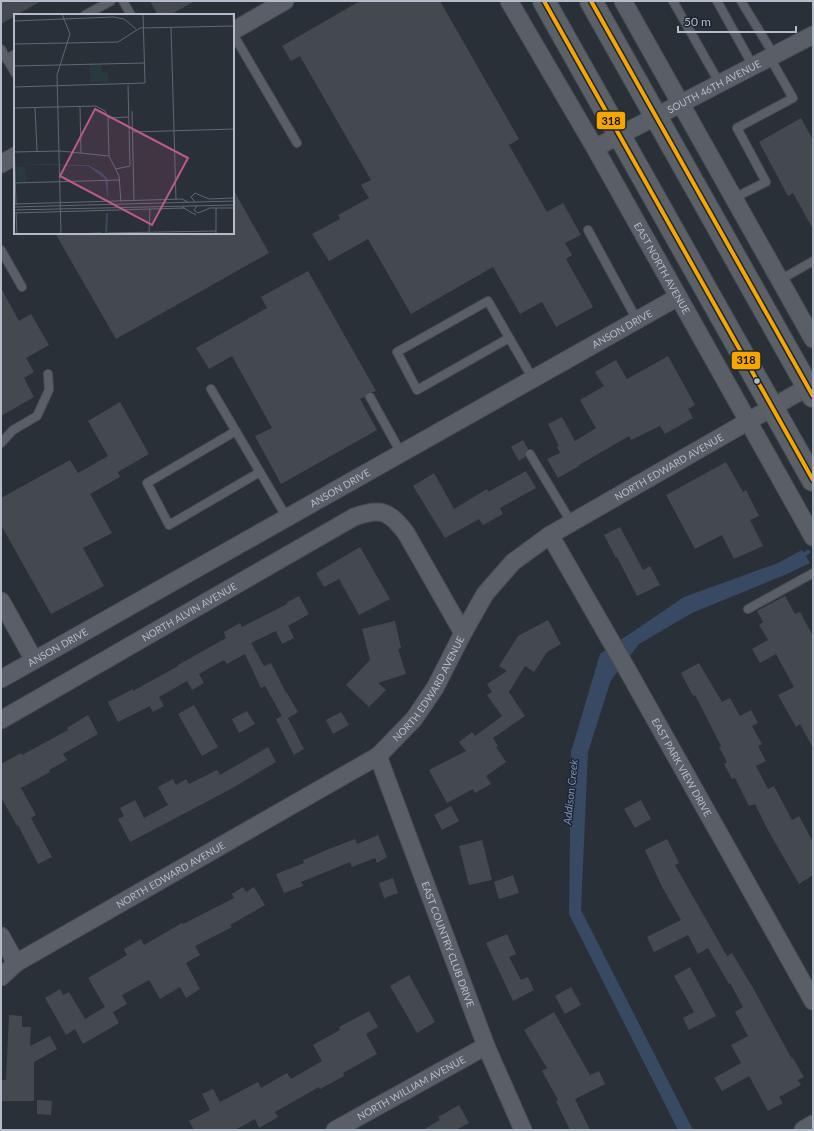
<svg xmlns="http://www.w3.org/2000/svg" width="814" height="1131" font-family="Lato,sans-serif">
<rect width="100%" height="100%" fill="#2a3038"/>
<path fill="#384963" d="M802 550 810 563 787 574 692 613 639 644 611 680 588 752 581 910 693 1130H678L569 914 571 752 600 654 684 597 778 563Z"/>
<g fill="none" stroke-linecap="round" stroke-linejoin="round">
<path stroke="#384963" stroke-width="4.5" d="M801 557 808 552"/>
</g>
<path fill="#444950" d="M1 1H41L1 24Z
M150 1H195L170 15H158Z
M360 1H440L519 139 509 145 547 212 563 203 581 235 565 243 572 255 566 259 593 307 556 327 542 302 520 314 493 267 411 314 368 239 329 261 312 234 340 219 338 215 369 198 361 185 371 180 300 56 291 61 282 46Z
M801 118 813 140V229L793 193 788 196 759 142Z
M233 189 269 253 116 339 55 233H233Z
M308 271 376 391 373 392H368L365 397 360 399 377 430 281 484 255 436 272 428 232 356 209 369 196 348 267 308 261 297Z
M1 288 19 321 31 314 49 345 26 358 34 372 24 378 34 397 1 416Z
M668 356 695 405 688 409 693 418 665 434 660 426 631 440 629 436 579 465V466L558 478 547 459 560 453 557 447 559 446 548 424 562 417 575 441 596 428 580 400 604 386 595 372 616 360 627 379Z
M120 402 149 454 118 472 120 477 90 494 112 533 83 548 104 586 51 614 1 525V498L70 460 78 473 108 456 88 421Z
M523 440 528 449 525 452V457L519 461 511 447Z
M726 462 743 492 746 490 759 516 750 520 763 546 734 559 722 535 695 549 666 495Z
M526 471 536 488 500 508 503 514 483 525 479 519 445 538 413 486 434 473 454 509 487 489 488 492Z
M620 527 643 570 650 566 660 585 637 596 617 557 616 558 604 535Z
M360 547 390 599 359 615 339 579 324 587 316 573Z
M299 596 309 614 288 626 294 638 282 644 276 631 251 643 264 666 271 663 286 693H287L298 712 288 718 304 749 294 755 276 719 282 716 265 686 261 688 245 654 227 664 224 660 199 674 204 683 192 690 187 681 159 697 164 706 153 712 150 706 118 722 108 702 133 689V691L178 666V665L226 638 224 632 240 623 242 627 287 604 286 603Z
M785 596 795 614 800 612 813 636V748L800 724 796 727 778 695 794 687 776 654 760 663 752 649 768 640 759 625 763 622 757 611Z
M548 620 561 644 547 652 534 672 525 666 509 692 525 716 493 738 498 746 496 747 506 762 486 776 491 784 475 793 473 789 447 803 429 770 466 751 459 742 472 732 475 736 502 716 487 695 492 692 487 684 507 671 499 666 518 636Z
M395 621 401 648 398 649 406 674 378 683 386 690 369 707 346 685 370 660 362 629Z
M699 663 722 702 730 698 740 716 751 710 758 723 752 726 762 744 758 746 766 761 756 766 768 789 774 786 792 820 799 816 813 842V875L799 884 769 832 755 804 749 806 735 778 732 779 724 764 727 762 719 747 721 746 695 695 693 696 681 673Z
M194 705 218 747 202 756 178 714Z
M247 711 255 724 239 733 232 719Z
M341 712 349 725 333 734 326 720Z
M88 715 98 734 63 754 67 760 49 770 50 772 21 788 36 815 31 818 52 857 38 864 18 825 17 826 1 797V764L21 753 22 755 68 730 67 728Z
M268 747 276 762 229 790 130 842 118 819 124 816 120 808 135 800 144 818 168 805 158 787 173 779 176 785 186 779 189 784 217 770 220 775Z
M641 800 651 819 635 828 624 809Z
M451 806 459 821 442 830 434 815Z
M378 835 387 857 377 863 375 858 352 867 350 862 301 882 303 886 284 893 276 874 304 863 303 860 334 847 355 839 357 844Z
M667 839 679 863 675 865 727 956 732 953 753 988 792 1059 793 1058 804 1077 798 1080 801 1085 779 1097 783 1103 768 1111 749 1076 722 1091 714 1078 741 1063 731 1045 748 1036 735 1012 743 1007 730 983 729 984 708 948 698 954 688 935 654 952 647 937 681 920 662 887 645 850Z
M482 840 492 880 469 885 459 846Z
M513 875 519 893 499 899 494 882Z
M393 878 398 893 384 898 379 883Z
M243 887 246 892 254 887 265 905 230 925 232 927 195 946 200 955 186 963 200 989 186 998 180 987 160 999 149 980 122 995 127 1004 113 1012 119 1023 83 1044 75 1029 66 1035 45 998 60 989 63 995 69 992 85 1019 105 1007 88 978 127 955 124 949 141 939 144 945 182 923 183 924 234 898 232 894Z
M507 934 516 954 509 957 521 980 528 977 534 990 513 1001 486 943Z
M690 967 716 1016 689 1030 683 1018 694 1012 674 976Z
M409 975 435 1022 417 1033 390 986Z
M571 987 581 1005 565 1014 555 996Z
M369 1011 378 1027 366 1034 377 1054 343 1073 344 1076 320 1089 319 1087 275 1112 278 1117 259 1128 255 1119 235 1130H194L189 1121 210 1110 202 1094 213 1089 220 1102 258 1082 261 1088 287 1073 291 1079 322 1061 313 1045 340 1030 339 1027Z
M554 1012 590 1075 599 1071 605 1084 575 1099 590 1130H570L556 1101 558 1100 542 1071 547 1068 524 1030Z
M9 1015 22 1016V1027H31L30 1046 50 1036 57 1049 34 1062V1101H1V1080H6Z
M37 1100 52 1101 51 1115 37 1114Z
M459 1105 469 1123 456 1130H423L440 1120 438 1117Z"/>
<g fill="none" stroke-linecap="round" stroke-linejoin="round">
<defs>
<path id="service" d="M123 1 131 15
M673 1 720 84
M717 1 753 66
M741 1 774 55
M85 15 111 1
M233 34 297 143
M1 49 15 73
M6 59 15 54
M734 198 766 182 737 128 793 98 770 58
M588 230 637 320
M1 250 22 287
M780 280 813 261
M509 338 417 390 397 352 488 301 533 379
M211 389 287 518
M370 397 401 453
M236 431 147 483 169 525 260 472
M1 443 13 430 37 416 49 390 48 374
M530 454 571 522
M748 609 813 573"/>
<g id="minor">
<path id="s1" d="M509 1 595 148 813 537"/>
<path d="M623 1 813 339"/>
<path d="M233 31 285 1"/>
<path id="s2" d="M595 148 813 35"/>
<path d="M1 164 15 156"/>
<path id="s3" d="M550 535 628 671 813 1001"/>
<path d="M1 601 34 660"/>
<path id="s4" d="M1 679 678 297"/>
<path id="s5" d="M1 720 354 517C381 507 389 511 406 533L463 633"/>
<path id="s6" d="M378 756 486 1046 523 1130"/>
<path d="M1 936 16 963 1 977"/>
<path id="s7" d="M16 963 378 756 414 719 435 688 463 633 485 594 513 562 550 535 813 384"/>
<path id="s8" d="M335 1130 486 1046"/>
<path d="M803 1130 813 1124"/>
</g>
<path id="primary" d="M544 1 813 480
M591 1 813 396"/>
</defs>
<use href="#service" stroke="#484c53" stroke-width="10"/>
<use href="#minor" stroke="#484c53" stroke-width="19"/>
<use href="#primary" stroke="#484c55" stroke-width="24"/>
<use href="#service" stroke="#5a5e66" stroke-width="8"/>
<use href="#minor" stroke="#5a5e66" stroke-width="17"/>
<use href="#primary" stroke="#5c6168" stroke-width="22"/>
<defs>
<path id="bus-1" d="M544 1 813 480
M591 1 813 396"/>
</defs>
<use href="#bus-1" stroke="#1d2633" stroke-width="7"/>
<use href="#bus-1" stroke="#f7a600" stroke-width="4"/>
</g>
<circle fill="#b4bcc9" stroke="#1d2633" stroke-width="1.5" cx="757" cy="381" r="3.5"/>
<g text-anchor="middle" dominant-baseline="central" stroke-width="3" stroke-linejoin="round" paint-order="stroke">
<g font-size="10" fill="#b4bcc9" stroke="#1d2633">
<text stroke="none"><textPath href="#s2" startOffset="134">SOUTH 46TH AVENUE</textPath></text>
<text stroke="none"><textPath href="#s1" startOffset="308">EAST NORTH AVENUE</textPath></text>
<text stroke="none"><textPath href="#s4" startOffset="713">ANSON DRIVE</textPath></text>
<text stroke="none"><textPath href="#s7" startOffset="838">NORTH EDWARD AVENUE</textPath></text>
<text stroke="none"><textPath href="#s4" startOffset="389">ANSON DRIVE</textPath></text>
<text stroke="none"><textPath href="#s5" startOffset="217">NORTH ALVIN AVENUE</textPath></text>
<text stroke="none"><textPath href="#s4" startOffset="65">ANSON DRIVE</textPath></text>
<text stroke="none"><textPath href="#s7" startOffset="502">NORTH EDWARD AVENUE</textPath></text>
<text stroke="none"><textPath href="#s3" startOffset="267">EAST PARK VIEW DRIVE</textPath></text>
<text stroke="none"><textPath href="#s7" startOffset="178">NORTH EDWARD AVENUE</textPath></text>
<text stroke="none"><textPath href="#s6" startOffset="201">EAST COUNTRY CLUB DRIVE</textPath></text>
<text stroke="none"><textPath href="#s8" startOffset="87">NORTH WILLIAM AVENUE</textPath></text>
</g>
<g font-size="11" font-style="italic" fill="#7c92b1" stroke="#1d2633">
<text transform="translate(570 792) rotate(-84)">Addison Creek</text>
</g>
</g>
<g transform="translate(14 14)">
<rect width="220" height="220" fill="#2a3038"/>
<path d="M76 51H87L88 58 94 59V68H76ZM11 152 12 168 3 167 2 153Z" fill="#273a3e"/>
<path d="M0 150 74 151 87 158 94 165V186L91 165 74 152Z" fill="#384963"/>
<path fill="none" stroke="#384963" stroke-width="2" d="M92 220 93 199"/>
<path fill="none" stroke="#616872" stroke-width="1" d="M219 0 220 31M0 7 99 3 110 5 122 15M157 13 162 186M0 30 104 28 126 14 220 12M0 52 131 49M0 73 131 69 129 0M66 93 67 139M0 94 82 92 91 97 94 104 114 103M21 94 23 137M118 97 120 187M94 104 95 142 105 162 107 188M118 118 220 115M0 122 2 191M0 138 46 137 95 142M102 155 116 152 114 71M0 169 106 166M181 188 177 183 181 179 195 185 220 184M0 190 168 185 174 188M183 192 180 196 184 199 196 194H220M0 193 220 187M168 193 182 201M0 196 220 191M2 198 3 220M0 199 171 194M135 218 136 195M94 219 202 217M47 220 43 61 56 20 48 0M58 220 87 219M202 220V194"/>
<path fill="#bc5a87" fill-opacity="0.15" stroke="#bc5a87" stroke-width="2" d="M81 95 174 144 138 211 46 162Z"/>
<rect width="220" height="220" fill="none" stroke="#b4bcc9" stroke-width="2"/>
</g>
<g stroke="#1d2633" stroke-width="1.5">
<rect x="596" y="111" width="30" height="19" rx="4" fill="#f7a600"/>
<rect x="731" y="351" width="30" height="19" rx="4" fill="#f7a600"/>
</g>
<g font-size="11" text-anchor="middle" font-weight="bold" fill="#111">
<text x="611" y="125">318</text>
<text x="746" y="364">318</text>
</g>
<rect width="814" height="1131" fill="none" stroke="#b4bcc9" stroke-width="4"/>
<path d="M678 26v6h118v-6" fill="none" stroke="#b4bcc9" stroke-width="2"/>
<text x="684" y="26" font-size="12" fill="#b4bcc9" stroke="#1d2633" stroke-width="3" paint-order="stroke">50 m</text>
</svg>
